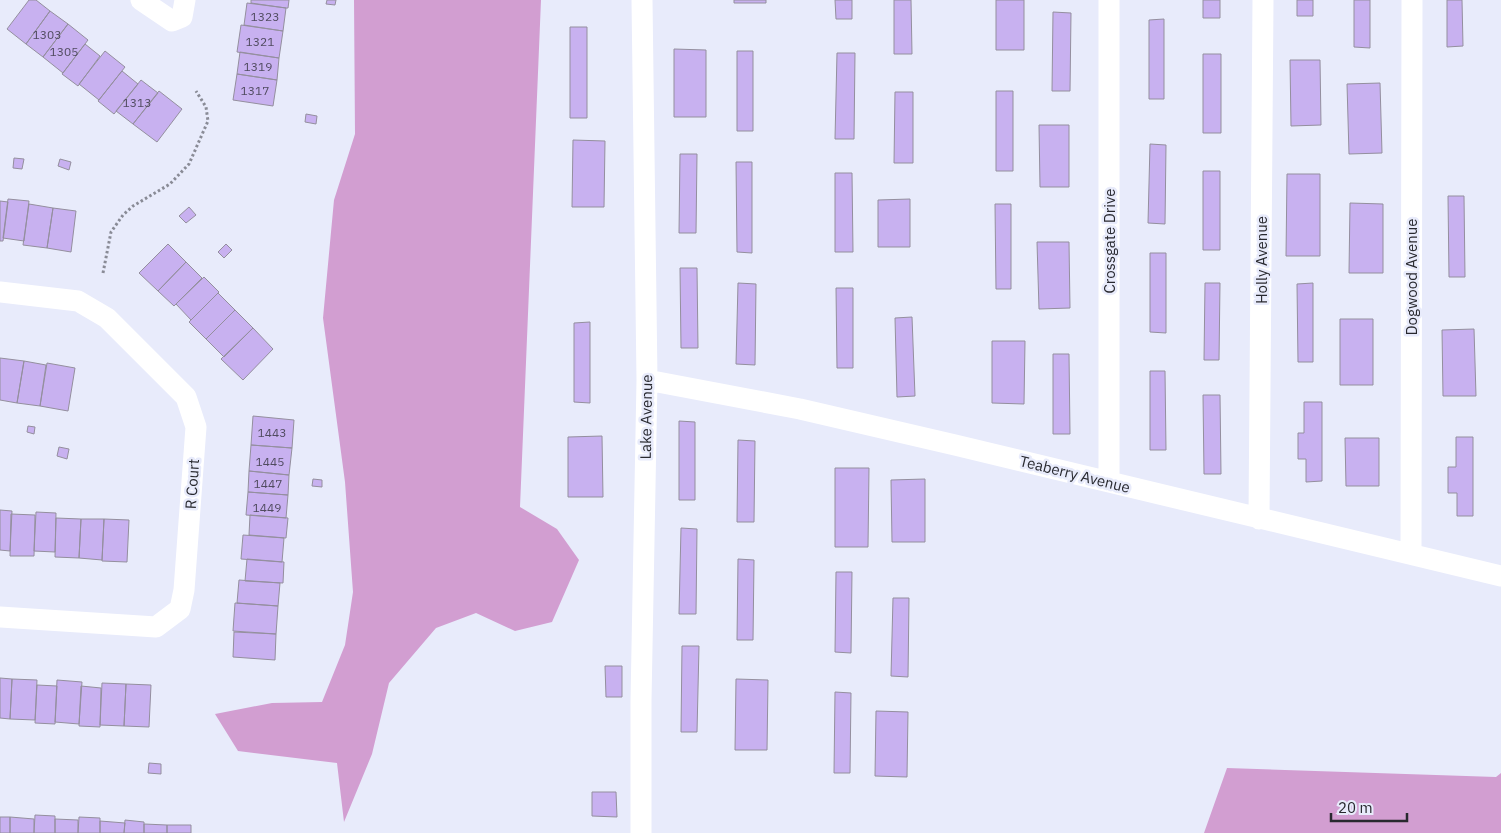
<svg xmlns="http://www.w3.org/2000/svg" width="1501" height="833" font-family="'IBM Plex Sans',sans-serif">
<rect width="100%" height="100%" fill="#e8ebfb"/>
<path fill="#d29ed1" d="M354 0H541L520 507 557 529 579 560 552 622 515 631 476 613 436 628 389 683 372 754 344 822 337 763 238 751 215 714 272 703 322 702 345 645 353 592 345 482 323 318 334 200 355 134Z
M1227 768 1496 777 1501 773V833H1204Z"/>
<path fill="#c8b1f0" stroke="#948f9e" d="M29 0H36L50 11 26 44 7 29Z
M251 0H289L288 8H286L251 3Z
M327 0H336L335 5 326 4Z
M734 0H766V3H734Z
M835 0H852V19H836Z
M894 0H911L912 54H894Z
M996 0H1024V50H996Z
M1203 0H1220V18H1203Z
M1297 0H1313V16H1297Z
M1354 0H1370V48L1354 47Z
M1447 0H1462L1463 46 1447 47Z
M247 3 286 8 283 31 244 25Z
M50 11 68 24 43 57 26 44Z
M1053 12 1071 13 1070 91H1052Z
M1164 19V99H1149V20Z
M68 24 88 40 63 73 43 57Z
M241 25 283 31 279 58 237 52Z
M570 27H587V118H570Z
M85 44 100 56 78 86 62 74Z
M674 49 706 50V117H674Z
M105 51 125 67 99 100 79 84Z
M737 51H753V131H737Z
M240 52 279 58 277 80 237 74Z
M837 53H855L854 139H835Z
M1203 54H1221V133H1203Z
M1290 60H1320L1321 125 1291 126Z
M122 71 138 84 114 114 98 101Z
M237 74 277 80 273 106 233 100Z
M141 80 158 93 133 124 116 111Z
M1380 83 1382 153 1349 154 1347 84Z
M159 91 182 109 157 142 133 124Z
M996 91H1013V171H996Z
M895 92H913V163H894Z
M306 114 317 116 316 124 305 122Z
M1039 125H1069V187H1040Z
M573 140 605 141 604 207H572Z
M1150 144 1166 145 1165 224 1148 223Z
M680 154H697L696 233H679Z
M14 158 24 159 22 169 13 168Z
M60 159 71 162 69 170 58 166Z
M736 162H752V253L737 252Z
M1203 171H1220V250H1203Z
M835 173H852L853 252H835Z
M1287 174H1320V256H1286Z
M1448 196H1464L1465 277H1449Z
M8 199 29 201 24 241 3 238Z
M910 199V247H878V200Z
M0 201 8 202 3 241H0Z
M1350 203 1383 204V273H1349Z
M29 204 53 208 47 248 23 245Z
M995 204H1011V289H996Z
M189 207 196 215 186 223 179 216Z
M53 208 76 211 71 252 47 248Z
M1037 242H1069L1070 308 1039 309Z
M168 244 186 262 158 291 139 273Z
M226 244 232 250 224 258 218 252Z
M1150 253H1166V333L1150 332Z
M186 262 202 278 174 306 158 291Z
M680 268H697L698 348H681Z
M204 277 219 292 191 320 176 304Z
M738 283 756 284 755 365 736 364Z
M1205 283H1220L1219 360H1204Z
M1313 283V362H1298L1297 284Z
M836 288H853V368H837Z
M218 293 235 310 206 339 189 322Z
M235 310 253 328 224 357 206 339Z
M912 317 915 396 897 397 895 318Z
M1340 319H1373V385H1340Z
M590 322V403L574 402V323Z
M253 328 273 349 243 380 221 359Z
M1474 329 1476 396H1443L1442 330Z
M992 341H1025L1024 404 992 403Z
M1053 354H1069L1070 434H1053Z
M0 358 24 361 17 403 0 400Z
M24 361 46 365 40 406 17 403Z
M47 363 75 368 68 411 40 406Z
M1150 371H1165L1166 450H1150Z
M1203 395H1220L1221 474H1204Z
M1304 402H1322V481L1306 482V459H1298V433H1304Z
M253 416 294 420 292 448 251 445Z
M679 421 695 422V500H679Z
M28 426 35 427 34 434 27 432Z
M602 436 603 497H568V437Z
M1456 437H1473V516H1457V493H1448V467H1456Z
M1345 438H1379V486H1346Z
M738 440 755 441 754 522H737Z
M251 445 292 448 289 475 249 471Z
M59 447 69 449 67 459 57 456Z
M835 468H869L868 547H835Z
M249 471 289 475 288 495 248 492Z
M313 479 322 480V487L312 486Z
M925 479V542H892L891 480Z
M248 492 288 495 286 518 246 515Z
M0 510 12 511 10 551 0 550Z
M36 512 56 513 55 552 34 551Z
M11 514 35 515 34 556H10Z
M250 515 288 518 286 538 249 535Z
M56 518 81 519 79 558 55 557Z
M81 519H104L102 560 79 558Z
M104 519 129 520 127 562 102 561Z
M681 528 697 529 696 614H679Z
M243 535 284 538 282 562 241 559Z
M247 559 284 562 283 583 245 581Z
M738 559 754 560 753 640H737Z
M836 572H852L851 653 835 652Z
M239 580 280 583 278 606 237 603Z
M893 598H909L908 677 891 676Z
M235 603 278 606 276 634 233 631Z
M234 632 276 634 275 660 233 657Z
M682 646H699L697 732H681Z
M605 666H622V697H606Z
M0 678 12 679 10 719 0 718Z
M12 679 37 680 35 720 10 719Z
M736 679 768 680 767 750H735Z
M57 680 82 682 79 724 55 722Z
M102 683 126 684 124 726 100 725Z
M126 684 151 685 149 727 124 726Z
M37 685 57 686 55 724 35 723Z
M81 686 101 688 100 727 79 726Z
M835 692 851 693 850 773H834Z
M876 711 908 712 907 777 875 776Z
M149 763 161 764V774L148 773Z
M592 792H616L617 817 592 816Z
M35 815 55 816V833H34Z
M0 817H10V833H0Z
M10 817 34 819V833H10Z
M79 817 100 818V833H78Z
M55 819 78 820V833H55Z
M125 820 144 822V833H124Z
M100 821 125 823 124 833H100Z
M144 824 167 825V833H144Z
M167 825H191V833H167Z"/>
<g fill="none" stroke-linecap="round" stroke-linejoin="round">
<path stroke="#898b96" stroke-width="3" stroke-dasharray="2.5 2.5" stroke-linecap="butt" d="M103 273 111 232 123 215 133 206 170 184 189 164 208 121 206 107 196 91"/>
<path stroke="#fff" stroke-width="21" d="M141 0 172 21 182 17 185 0
M0 292 78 301 107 318 186 397 196 427 184 590 180 609 156 627 0 617
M647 380 800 409 955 445 1501 576
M1109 482V0
M1259 519 1263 0
M1411 554 1412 0
M641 833V701L647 380 642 0"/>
</g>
<g text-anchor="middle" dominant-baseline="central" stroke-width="5" stroke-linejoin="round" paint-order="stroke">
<g font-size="12" fill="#504b5f">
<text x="265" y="16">1323</text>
<text x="47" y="34">1303</text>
<text x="260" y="41">1321</text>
<text x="64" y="51">1305</text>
<text x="258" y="66">1319</text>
<text x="255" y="90">1317</text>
<text x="137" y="102">1313</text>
<text x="272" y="432">1443</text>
<text x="270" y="461">1445</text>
<text x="268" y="483">1447</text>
<text x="267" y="507">1449</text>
</g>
<g font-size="15" fill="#28292f" stroke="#e8ebfb">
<text transform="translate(1109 241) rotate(-90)">Crossgate Drive</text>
<text transform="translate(1261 260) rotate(-90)">Holly Avenue</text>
<text transform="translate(1411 277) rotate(-90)">Dogwood Avenue</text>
<text transform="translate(646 417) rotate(-89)">Lake Avenue</text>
<text transform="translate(1075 474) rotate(14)">Teaberry Avenue</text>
<text transform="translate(192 484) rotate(-86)">R Court</text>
</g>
</g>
<path d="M1331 813v8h76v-8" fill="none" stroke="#28292f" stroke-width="2.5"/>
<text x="1338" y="813" font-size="15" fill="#28292f" stroke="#e8ebfb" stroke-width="4" paint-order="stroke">20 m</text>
</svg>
